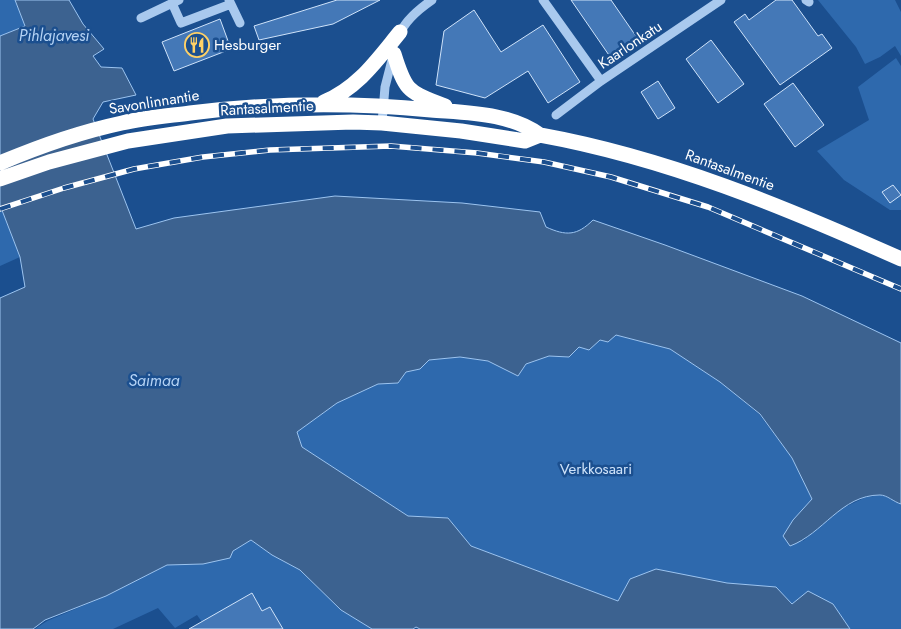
<svg xmlns="http://www.w3.org/2000/svg" width="901" height="629" font-family="Jost,sans-serif">
<rect width="100%" height="100%" fill="#1b4f8f"/>
<path fill="#2e69ad" d="M0 0H15L25 26 0 36Z
M818 0H895L901 12V56L895 46 880 57 865 64 856 47Z
M896 58 901 66V210H890L844 180 817 151 869 120 858 87Z
M0 205 20 257 0 266Z
M616 335 670 349 720 382 759 414 792 458 812 499 793 520 803 541 839 510 866 497 882 495 901 504V629H850L833 604H792L776 587 630 579 618 601 471 546 448 518 408 516 302 447 297 432 337 403 378 384 398 383 406 372 420 369 429 360 460 357 489 361 518 376 526 364 549 356 569 357 579 347Z
M251 540 272 555 300 570 341 610 372 629H283L270 607 262 611 252 593 202 622 197 615 175 628 158 608 113 629H35L47 621 106 596 167 565 203 564 233 551Z"/>
<path fill="#3c6290" stroke="#9cc4f0" d="M15 0H69L83 24 104 49 93 56 101 67 122 68 136 95 103 102 93 119 136 229 174 218 335 196 462 203 540 212 546 227C566 236 577 236 593 220L665 245 802 296 901 343V504C894 502 887 495 880 495 841 495 823 534 790 546L783 536 793 520 812 499 792 458 760 414 720 382 670 349 616 335 608 342 600 340 589 350 579 347 569 357 549 356 526 364 518 376 488 361 460 357 429 360 420 369 406 372 398 383 378 384 337 403 297 432 302 447 408 516 448 518 471 546 618 601 630 579 656 569 727 583 776 587 792 604 808 591 833 604 850 629H420L416 627 413 629H372L341 610 300 570 272 555 251 540 233 551 230 558 203 564 167 565 106 596 45 620 33 629H0V298L25 287 20 257 0 205V36L25 26Z"/>
<path fill="#4478b7" stroke="#cfe3fa" d="M337 0H380L333 24 259 40 254 26Z
M571 0H611L640 42 613 61Z
M776 0H792L818 36 822 34 832 48 780 85 734 22 745 14 749 20Z
M474 10 501 52 543 25 580 82 548 103 528 71 485 98 436 85 444 31Z
M220 19 231 49 174 71 162 42Z
M711 40 744 84 718 103 686 59Z
M658 81 675 108 658 119 641 92Z
M793 83 824 125 795 147 764 104Z
M893 185 901 195 890 203 882 192Z
M252 593 262 611 270 607 283 629H189Z"/>
<g fill="none" stroke-linecap="round" stroke-linejoin="round">
<path stroke="#a9c9ee" stroke-width="9" d="M229 0 240 23
M543 0 601 81
M806 0 809 2
M172 3 181 23 231 4
M141 18 179 0
M399 36C404 21 419 9 432 0
M556 115 601 81 721 0
M382 123 385 87 393 56"/>
<path stroke="#fff" stroke-width="15" d="M394 54C406 93 408 91 445 106
M324 102C358 88 377 60 400 32
M0 163C40 146 80 132 122 123 144 118 167 116 190 113 270 103 351 102 431 110 467 113 511 113 540 135 667 158 785 207 901 259
M0 179 49 162 128 141 227 126 353 122 382 123 461 131 525 141 540 135"/>
<defs>
<path id="rail" d="M0 209 64 188 134 169 203 157 270 150 391 146 477 153 544 162 611 177 708 207 901 289"/>
</defs>
<use href="#rail" stroke="#fff" stroke-width="5.5"/>
<use href="#rail" stroke="#1b4f8f" stroke-width="4" stroke-dasharray="11" stroke-linecap="butt"/>
</g>
<defs>
<symbol id="restaurant-ring" viewBox="-11 -11 22 22"><circle r="9.5" fill="#1b4f8f" stroke="#ffd166" stroke-width="1.5"/><path d="M-5-6h1v4h1v-4h1v4h1v-4h1v5L-1.5 .5V6h-2V.5L-5-1ZM5-6V6H3V1.5H1.5Q1.5-4 5-6Z" fill="#ffd166"/></symbol>
</defs>
<g fill-rule="evenodd">
<use href="#restaurant-ring" x="183" y="31" width="28" height="28"/>
</g>
<g text-anchor="middle" dominant-baseline="central" stroke-width="5" stroke-linejoin="round" paint-order="stroke">
<g font-size="15" fill="#fff" stroke="#1b4f8f" text-anchor="start">
<text x="214" y="45">Hesburger</text>
</g>
<g font-size="15" fill="#fff" stroke="#1b4f8f">
<text transform="translate(630 45) rotate(-34)">Kaarlonkatu</text>
<text transform="translate(154 102) rotate(-9)">Savonlinnantie</text>
<text transform="translate(267 108) rotate(-3)">Rantasalmentie</text>
<text transform="translate(730 170) rotate(20)">Rantasalmentie</text>
</g>
<g font-size="15" fill="#cfe3fa" stroke="#1b4f8f">
<text x="596" y="469">Verkkosaari</text>
</g>
<g font-size="16" font-style="italic" fill="#b5d3f5" stroke="#1b4f8f">
<text x="54" y="35">Pihlajavesi</text>
<text x="154" y="380">Saimaa</text>
</g>
</g>
</svg>
